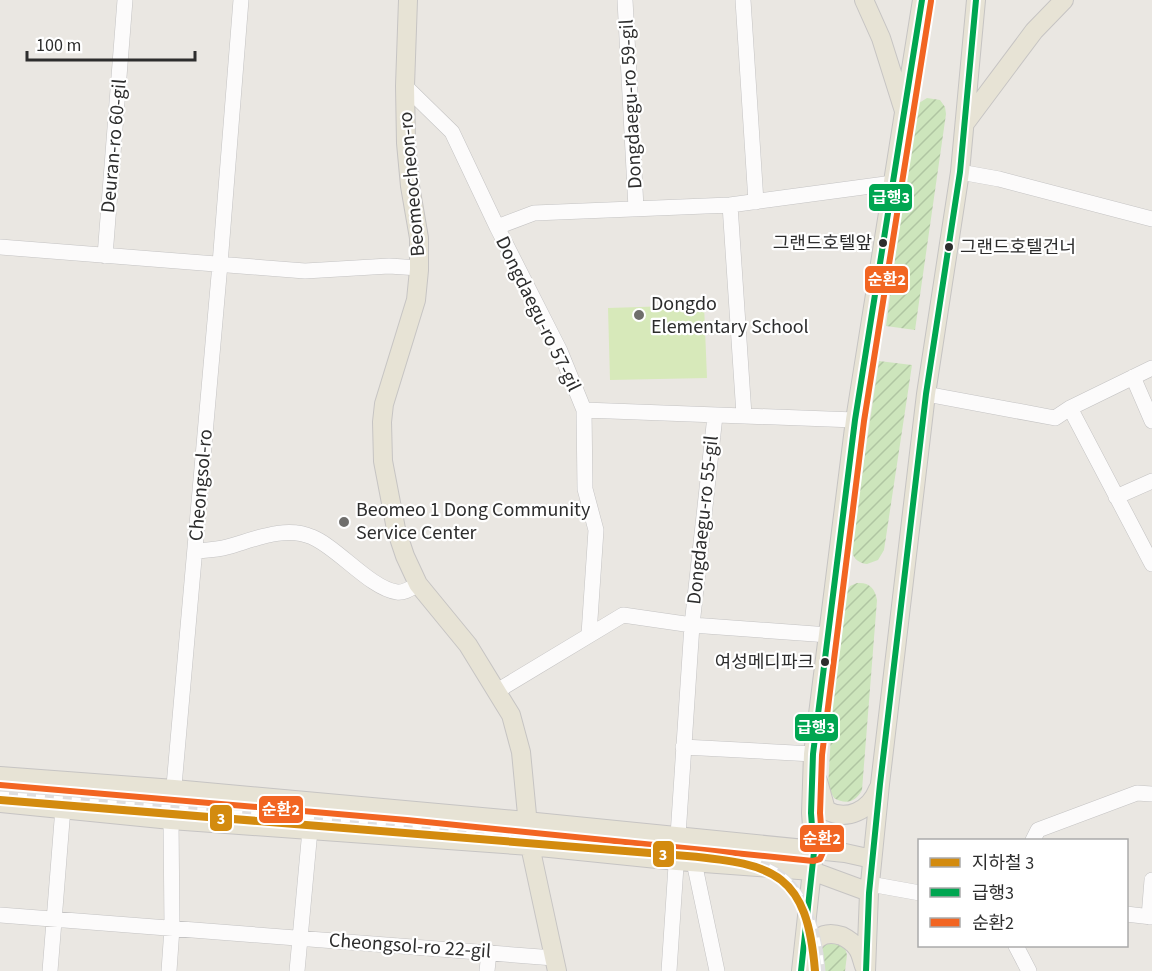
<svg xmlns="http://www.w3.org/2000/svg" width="1152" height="971" font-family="'Source Sans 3','Noto Sans KR',sans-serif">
<defs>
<pattern id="garden-furrows" width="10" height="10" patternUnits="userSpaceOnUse" patternTransform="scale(1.5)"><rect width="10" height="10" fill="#cde5bc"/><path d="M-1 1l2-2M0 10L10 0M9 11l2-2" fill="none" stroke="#b0c5a2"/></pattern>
</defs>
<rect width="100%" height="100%" fill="#eae7e2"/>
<path fill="url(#garden-furrows)" d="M927 98 940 100 945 107 946 114 915 330 886 326 915 111 919 103Z
M879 361 912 365 884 550 878 560 867 564C857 563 852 557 851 547Z
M857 583C869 582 875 588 877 600L862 790C856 802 846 805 834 798L828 787 833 700 844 596 850 586Z
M832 939 845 948 847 955 845 971H813L815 950Z"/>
<path fill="#d7e9ba" d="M704 305 707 378 610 380 608 308Z"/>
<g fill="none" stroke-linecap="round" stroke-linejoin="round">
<defs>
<path id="minor" d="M625 0 636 208
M743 0 756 202
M405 86 452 132 497 227 560 351 584 410 855 420
M960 172 999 179 1152 219
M730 205 744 415
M497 227 534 213 730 205 893 183
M0 247 305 271 389 266 419 268
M105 256 125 0
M1133 377 1152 421
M926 394 1055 418 1070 408 1152 368
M1070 408 1152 564
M584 410 585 489 596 530 589 634
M1116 497 1152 481
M195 551C206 550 216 550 227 547 253 540 285 525 312 537 337 547 371 589 397 592 405 593 411 588 418 584
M497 691 623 615 692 625 829 635
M683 747 813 754
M1033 840 1038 830 1137 793 1152 794
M694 862 717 971
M870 884 920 893
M1126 914 1152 917
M0 915 554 958
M1149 917 1152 880
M1016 946 1029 971
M50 971 63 808
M169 971 172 928 171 820 220 264 241 0
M297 971 310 830
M487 971 489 952
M669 971 692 625 715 416"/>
<path id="major" d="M408 0 405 86 406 143 410 186 419 238V270L416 300 384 404 382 422 383 461 396 529 405 556 418 584 468 645 511 715 521 752 530 846 557 971
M864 0 881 38 904 111
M966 122 1034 31 1064 0
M0 776 174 789 526 821 845 853 872 859
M818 781 826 810C847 822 870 810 878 789
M0 803 171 820 530 846 677 861 812 871 869 892
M806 959C812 941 821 929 842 936 848 939 853 942 857 948 861 953 862 961 864 966
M801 971 814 852 811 813 813 754 855 420 922 0
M866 971 869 893 880 784 926 394 960 172 976 0"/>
</defs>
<use href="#minor" stroke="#c4c3c3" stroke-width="16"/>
<use href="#major" stroke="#c6c4c3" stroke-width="20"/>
<use href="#minor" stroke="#fcfbfb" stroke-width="15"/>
<use href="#major" stroke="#e7e3d5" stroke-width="18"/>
<defs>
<path id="rail" d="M0 793 375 823 749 856C759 861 770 865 779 871 810 892 820 936 823 971"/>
</defs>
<use href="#rail" stroke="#dfdedf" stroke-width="5"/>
<use href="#rail" stroke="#fff" stroke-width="3" stroke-dasharray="9" stroke-linecap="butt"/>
<defs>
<path id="bus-1" d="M801 971 814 852 811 813 813 754 855 420 922 0
M866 971 869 893 880 784 926 394 960 172 976 0"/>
<path id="bus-2" d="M0 785 407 820 813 861 820 859 823 852 820 813 822 755 864 421 931 1"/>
</defs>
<use href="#bus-1" stroke="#fff" stroke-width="10"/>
<use href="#bus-2" stroke="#fff" stroke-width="10"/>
<use href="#bus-1" stroke="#00a651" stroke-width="6"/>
<use href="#bus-2" stroke="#f26522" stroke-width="6"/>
<defs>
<path id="metro-1" d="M0 800 687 856C776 864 807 874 815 971"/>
</defs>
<use href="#metro-1" stroke="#fff" stroke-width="12"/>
<use href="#metro-1" stroke="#d38b0f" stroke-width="8"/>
</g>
<g fill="#2d2d2d" stroke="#fff" stroke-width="2">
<circle cx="883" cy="243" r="5"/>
<circle cx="949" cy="247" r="5"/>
<circle cx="825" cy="662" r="5"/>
</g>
<g fill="#6f6e6c" stroke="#fff" stroke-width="2">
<circle cx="639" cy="315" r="6"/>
<circle cx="344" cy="522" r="6"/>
</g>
<g text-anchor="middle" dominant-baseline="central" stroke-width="4.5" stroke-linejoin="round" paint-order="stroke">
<g font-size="18" fill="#2d2d2d" stroke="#fff" text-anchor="end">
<text x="872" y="243">그랜드호텔앞</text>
<text x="960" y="247" text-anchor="start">그랜드호텔건너</text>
<text x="814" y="662">여성메디파크</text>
</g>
<g font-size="20" fill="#2d2d2d" stroke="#fff">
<text transform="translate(631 104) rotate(-93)">Dongdaegu-ro 59-gil</text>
<text transform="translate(114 146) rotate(-85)">Deuran-ro 60-gil</text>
<text transform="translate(412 184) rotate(-95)">Beomeocheon-ro</text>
<text transform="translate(538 314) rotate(64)">Dongdaegu-ro 57-gil</text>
<text transform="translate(201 485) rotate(-85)">Cheongsol-ro</text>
<text transform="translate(703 520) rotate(-84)">Dongdaegu-ro 55-gil</text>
<text transform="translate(410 946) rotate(4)">Cheongsol-ro 22-gil</text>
</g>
<g font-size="20" fill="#2d2d2d" stroke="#fff" text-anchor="start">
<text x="651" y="304">Dongdo<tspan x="651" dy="23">Elementary School</tspan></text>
<text x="356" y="510">Beomeo 1 Dong Community<tspan x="356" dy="23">Service Center</tspan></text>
</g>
</g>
<g stroke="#fff" stroke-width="2">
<rect x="868" y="183" width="45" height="29" rx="6" fill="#00a651"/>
<rect x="864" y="265" width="45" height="29" rx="6" fill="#f26522"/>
<rect x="794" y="713" width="45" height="29" rx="6" fill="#00a651"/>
<rect x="258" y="795" width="46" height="29" rx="6" fill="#f26522"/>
<rect x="209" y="804" width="24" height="28" rx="6" fill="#d38b0f"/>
<rect x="799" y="824" width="46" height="29" rx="6" fill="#f26522"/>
<rect x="652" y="840" width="23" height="28" rx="6" fill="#d38b0f"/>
</g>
<g font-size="16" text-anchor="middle" font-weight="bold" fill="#fff">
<text x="891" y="203">급행3</text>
<text x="887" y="285">순환2</text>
<text x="816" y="733">급행3</text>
<text x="281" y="815">순환2</text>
<text x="221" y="824">3</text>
<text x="822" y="844">순환2</text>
<text x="663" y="860">3</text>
</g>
<rect x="918" y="839" width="210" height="108" fill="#ffffff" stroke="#ababab" stroke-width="1.5"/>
<rect x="930" y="858" width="30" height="9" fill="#d38b0f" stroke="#ababab" stroke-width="1.5"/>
<text x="972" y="869" font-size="18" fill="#2d2d2d">지하철 3</text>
<rect x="930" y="888" width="30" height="9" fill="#00a651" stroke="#ababab" stroke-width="1.5"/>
<text x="972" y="899" font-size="18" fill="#2d2d2d">급행3</text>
<rect x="930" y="918" width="30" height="9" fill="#f26522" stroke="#ababab" stroke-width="1.5"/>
<text x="972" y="929" font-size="18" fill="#2d2d2d">순환2</text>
<path d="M27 51v9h168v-9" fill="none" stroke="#2d2d2d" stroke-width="3"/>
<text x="36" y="51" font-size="18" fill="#2d2d2d" stroke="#ffffff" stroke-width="4.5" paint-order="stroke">100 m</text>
</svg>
